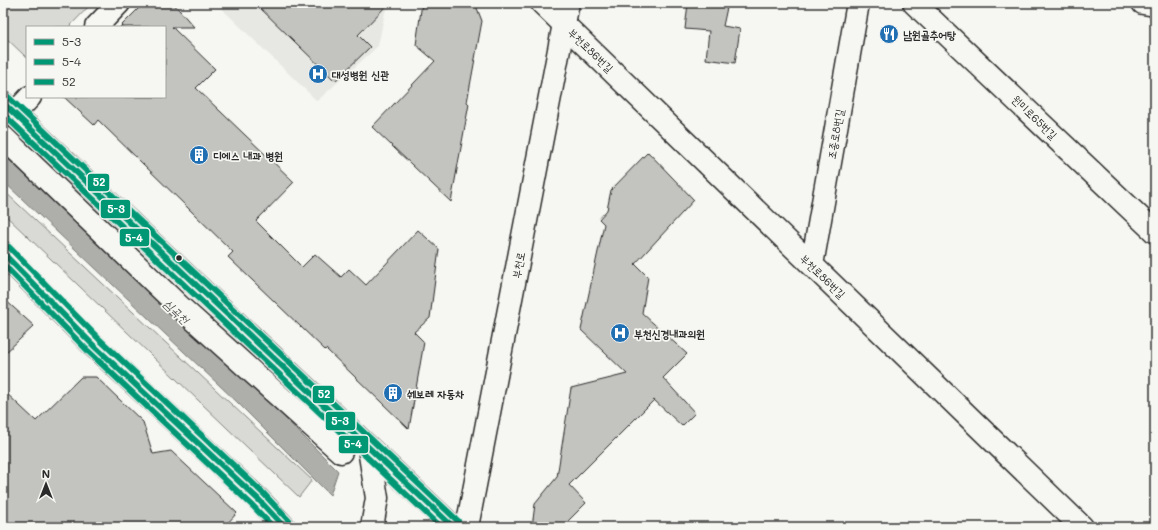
<svg xmlns="http://www.w3.org/2000/svg" width="1158" height="530" font-family="Mali,'Poor Story',sans-serif">
<rect width="100%" height="100%" fill="#f6f6f2"/>
<filter id="ink" filterUnits="userSpaceOnUse"><feTurbulence type="fractalNoise" baseFrequency=".025" numOctaves="2"/><feDisplacementMap in="SourceGraphic" scale="8" xChannelSelector="R" yChannelSelector="G"/><feConvolveMatrix kernelMatrix="1 2 1 2 8 2 1 2 1" color-interpolation-filters="sRGB"/></filter>
<g filter="url(#ink)">
<path fill="#e7e7e3" d="M216 3H393L385 12 378 46 317 101Z"/>
<path fill="#d9d9d5" stroke="#828280" d="M3 3H92L69 27H27V58L3 35Z
M3 190 312 480 299 497 3 213Z"/>
<path fill="#aeaeab" stroke="#7a7a78" d="M3 138 201 339 275 408 338 471 330 495 237 402 3 181Z"/>
<path fill="#c3c3c0" stroke="#2b2b2b" d="M144 3H173L194 27H172L215 69 196 88 294 182 256 221 302 267 315 254 341 277 349 269 366 285 418 230 439 249 430 318 414 332 424 342 409 429 326 349 325 350 228 257 233 252 98 120 94 125 64 97H165V27H120Z
M255 3H389L358 35 370 47 335 81Z
M422 3H475L482 21 467 102 469 104 451 202 372 127 435 61 416 45Z
M688 3H728L723 26 740 29 735 63 706 59 709 31 685 29Z
M648 152 694 200 635 264 648 277 642 313 687 354 663 378 695 413 682 426 654 400 569 485 586 503 562 527H532L535 504 557 477 571 388 627 374 581 330 604 224 599 219 607 210 611 190Z
M3 298 34 326 3 355Z
M81 377H96L143 422 153 454 171 451 237 513 224 527H3V390L36 421Z"/>
<g fill="none" stroke-linecap="round" stroke-linejoin="round">
<defs>
<path id="minor" d="M542 3 1082 527
M914 3 1155 232
M1143 3 1155 5
M96 27 119 3
M3 103 453 527
M14 114 30 97
M3 137 179 306 341 452
M3 253 93 345 259 500 284 527
M812 265 858 3
M369 449 377 498 372 527"/>
<path id="major" d="M467 527 568 3"/>
</defs>
<use href="#minor" stroke="#2b2b2b" stroke-width="25"/>
<use href="#major" stroke="#2b2b2b" stroke-width="25"/>
<use href="#minor" stroke="#f6f6f2" stroke-width="22"/>
<use href="#major" stroke="#f6f6f2" stroke-width="22"/>
<defs>
<path id="bus-1" d="M3 103 453 527
M3 253 93 345 259 500 284 527"/>
<path id="bus-2" d="M3 114 441 527
M3 264 88 351 253 506 273 527"/>
<path id="bus-3" d="M8 97 458 521
M9 247 99 339 264 494 290 522"/>
</defs>
<use href="#bus-1" stroke="#f6f6f2" stroke-width="9"/>
<use href="#bus-2" stroke="#f6f6f2" stroke-width="9"/>
<use href="#bus-3" stroke="#f6f6f2" stroke-width="9"/>
<use href="#bus-1" stroke="#009775" stroke-width="6"/>
<use href="#bus-2" stroke="#009775" stroke-width="6"/>
<use href="#bus-3" stroke="#009775" stroke-width="6"/>
</g>
</g>
<defs>
<symbol id="restaurant-disc" viewBox="-11 -11 22 22"><circle r="9.5" fill="#1f6fb2" stroke="#f6f6f2"/><path d="M-5-6h1v4h1v-4h1v4h1v-4h1v5L-1.5 .5V6h-2V.5L-5-1ZM5-6V6H3V1.5H1.5Q1.5-4 5-6Z" fill="#fff"/></symbol>
<symbol id="hospital-disc" viewBox="-11 -11 22 22"><circle r="9.5" fill="#1f6fb2" stroke="#f6f6f2"/><path d="M-5-5h3v3.5h4V-5h3V5h-3V1.5h-4V5h-3Z" fill="#fff"/></symbol>
<symbol id="building-disc" viewBox="-11 -11 22 22"><circle r="9.5" fill="#1f6fb2" stroke="#f6f6f2"/><path d="M-4-6H4V6H1V3H-1V6H-4ZM-2.5-4.3h1.7v1.8h-1.7ZM.8-4.3h1.7v1.8H.8ZM-2.5-1h1.7V.8h-1.7ZM.8-1h1.7V.8H.8Z" fill="#fff"/></symbol>
</defs>
<g fill-rule="evenodd">
<use href="#restaurant-disc" x="878" y="23" width="22" height="22"/>
<use href="#hospital-disc" x="307" y="63" width="22" height="22"/>
<use href="#building-disc" x="188" y="144" width="22" height="22"/>
<use href="#hospital-disc" x="609" y="322" width="22" height="22"/>
<use href="#building-disc" x="382" y="382" width="22" height="22"/>
</g>
<circle fill="#2b2b2b" stroke="#f6f6f2" stroke-width="1.5" cx="179" cy="258" r="3.5"/>
<g text-anchor="middle" dominant-baseline="central" stroke-width="3.5" stroke-linejoin="round" paint-order="stroke">
<g font-size="11" font-weight="bold" fill="#2b2b2b" stroke="#f6f6f2" text-anchor="start">
<text x="903" y="34">남원골추어탕</text>
<text x="332" y="74">대성병원 신관</text>
<text x="213" y="155">디에스 내과 병원</text>
<text x="634" y="333">부천신경내과의원</text>
<text x="407" y="393">쉐보레 자동차</text>
</g>
<g font-size="11" fill="#2b2b2b" stroke="#f6f6f2">
<text transform="translate(591 50) rotate(44)">부천로86번길</text>
<text transform="translate(1035 117) rotate(44)">원미로65번길</text>
<text transform="translate(835 134) rotate(-80)">조종로8번길</text>
<text transform="translate(518 265) rotate(-79)">부천로</text>
<text transform="translate(823 276) rotate(44)">부천로86번길</text>
</g>
<g font-size="12" font-style="italic" fill="#525251" stroke="#f6f6f2">
<text transform="translate(177 311) rotate(44)">심곡천</text>
</g>
</g>
<g stroke="#f6f6f2" stroke-width="1.5">
<rect x="87" y="173" width="23" height="19" rx="4" fill="#009775"/>
<rect x="100" y="199" width="31" height="20" rx="4" fill="#009775"/>
<rect x="119" y="228" width="31" height="19" rx="4" fill="#009775"/>
<rect x="312" y="385" width="23" height="19" rx="4" fill="#009775"/>
<rect x="325" y="411" width="31" height="20" rx="4" fill="#009775"/>
<rect x="338" y="435" width="31" height="19" rx="4" fill="#009775"/>
</g>
<g font-size="11" text-anchor="middle" font-weight="bold" fill="#fff">
<text x="99" y="186">52</text>
<text x="116" y="213">5-3</text>
<text x="134" y="242">5-4</text>
<text x="324" y="398">52</text>
<text x="340" y="425">5-3</text>
<text x="353" y="448">5-4</text>
</g>
<rect width="1158" height="530" fill="none" stroke="#f6f6f2" stroke-width="16"/>
<rect x="8" y="8" width="1142" height="514" fill="none" stroke="#2b2b2b" stroke-width="1.5" filter="url(#ink)"/>
<rect x="26" y="26" width="140" height="72" fill="#f6f6f2" stroke="#a5a5a2"/>
<rect x="34" y="39" width="20" height="6" fill="#009775" stroke="#a5a5a2"/>
<text x="62" y="46" font-size="12" fill="#2b2b2b">5-3</text>
<rect x="34" y="59" width="20" height="6" fill="#009775" stroke="#a5a5a2"/>
<text x="62" y="66" font-size="12" fill="#2b2b2b">5-4</text>
<rect x="34" y="79" width="20" height="6" fill="#009775" stroke="#a5a5a2"/>
<text x="62" y="86" font-size="12" fill="#2b2b2b">52</text>
<g transform="translate(46 484)" stroke="#f6f6f2" stroke-width="3" paint-order="stroke">
<path d="M0-3L7 15L0 10L-7 15Z" fill="#2b2b2b"/>
<text y="-6" font-size="11" font-weight="bold" text-anchor="middle" fill="#2b2b2b">N</text>
</g>
</svg>
